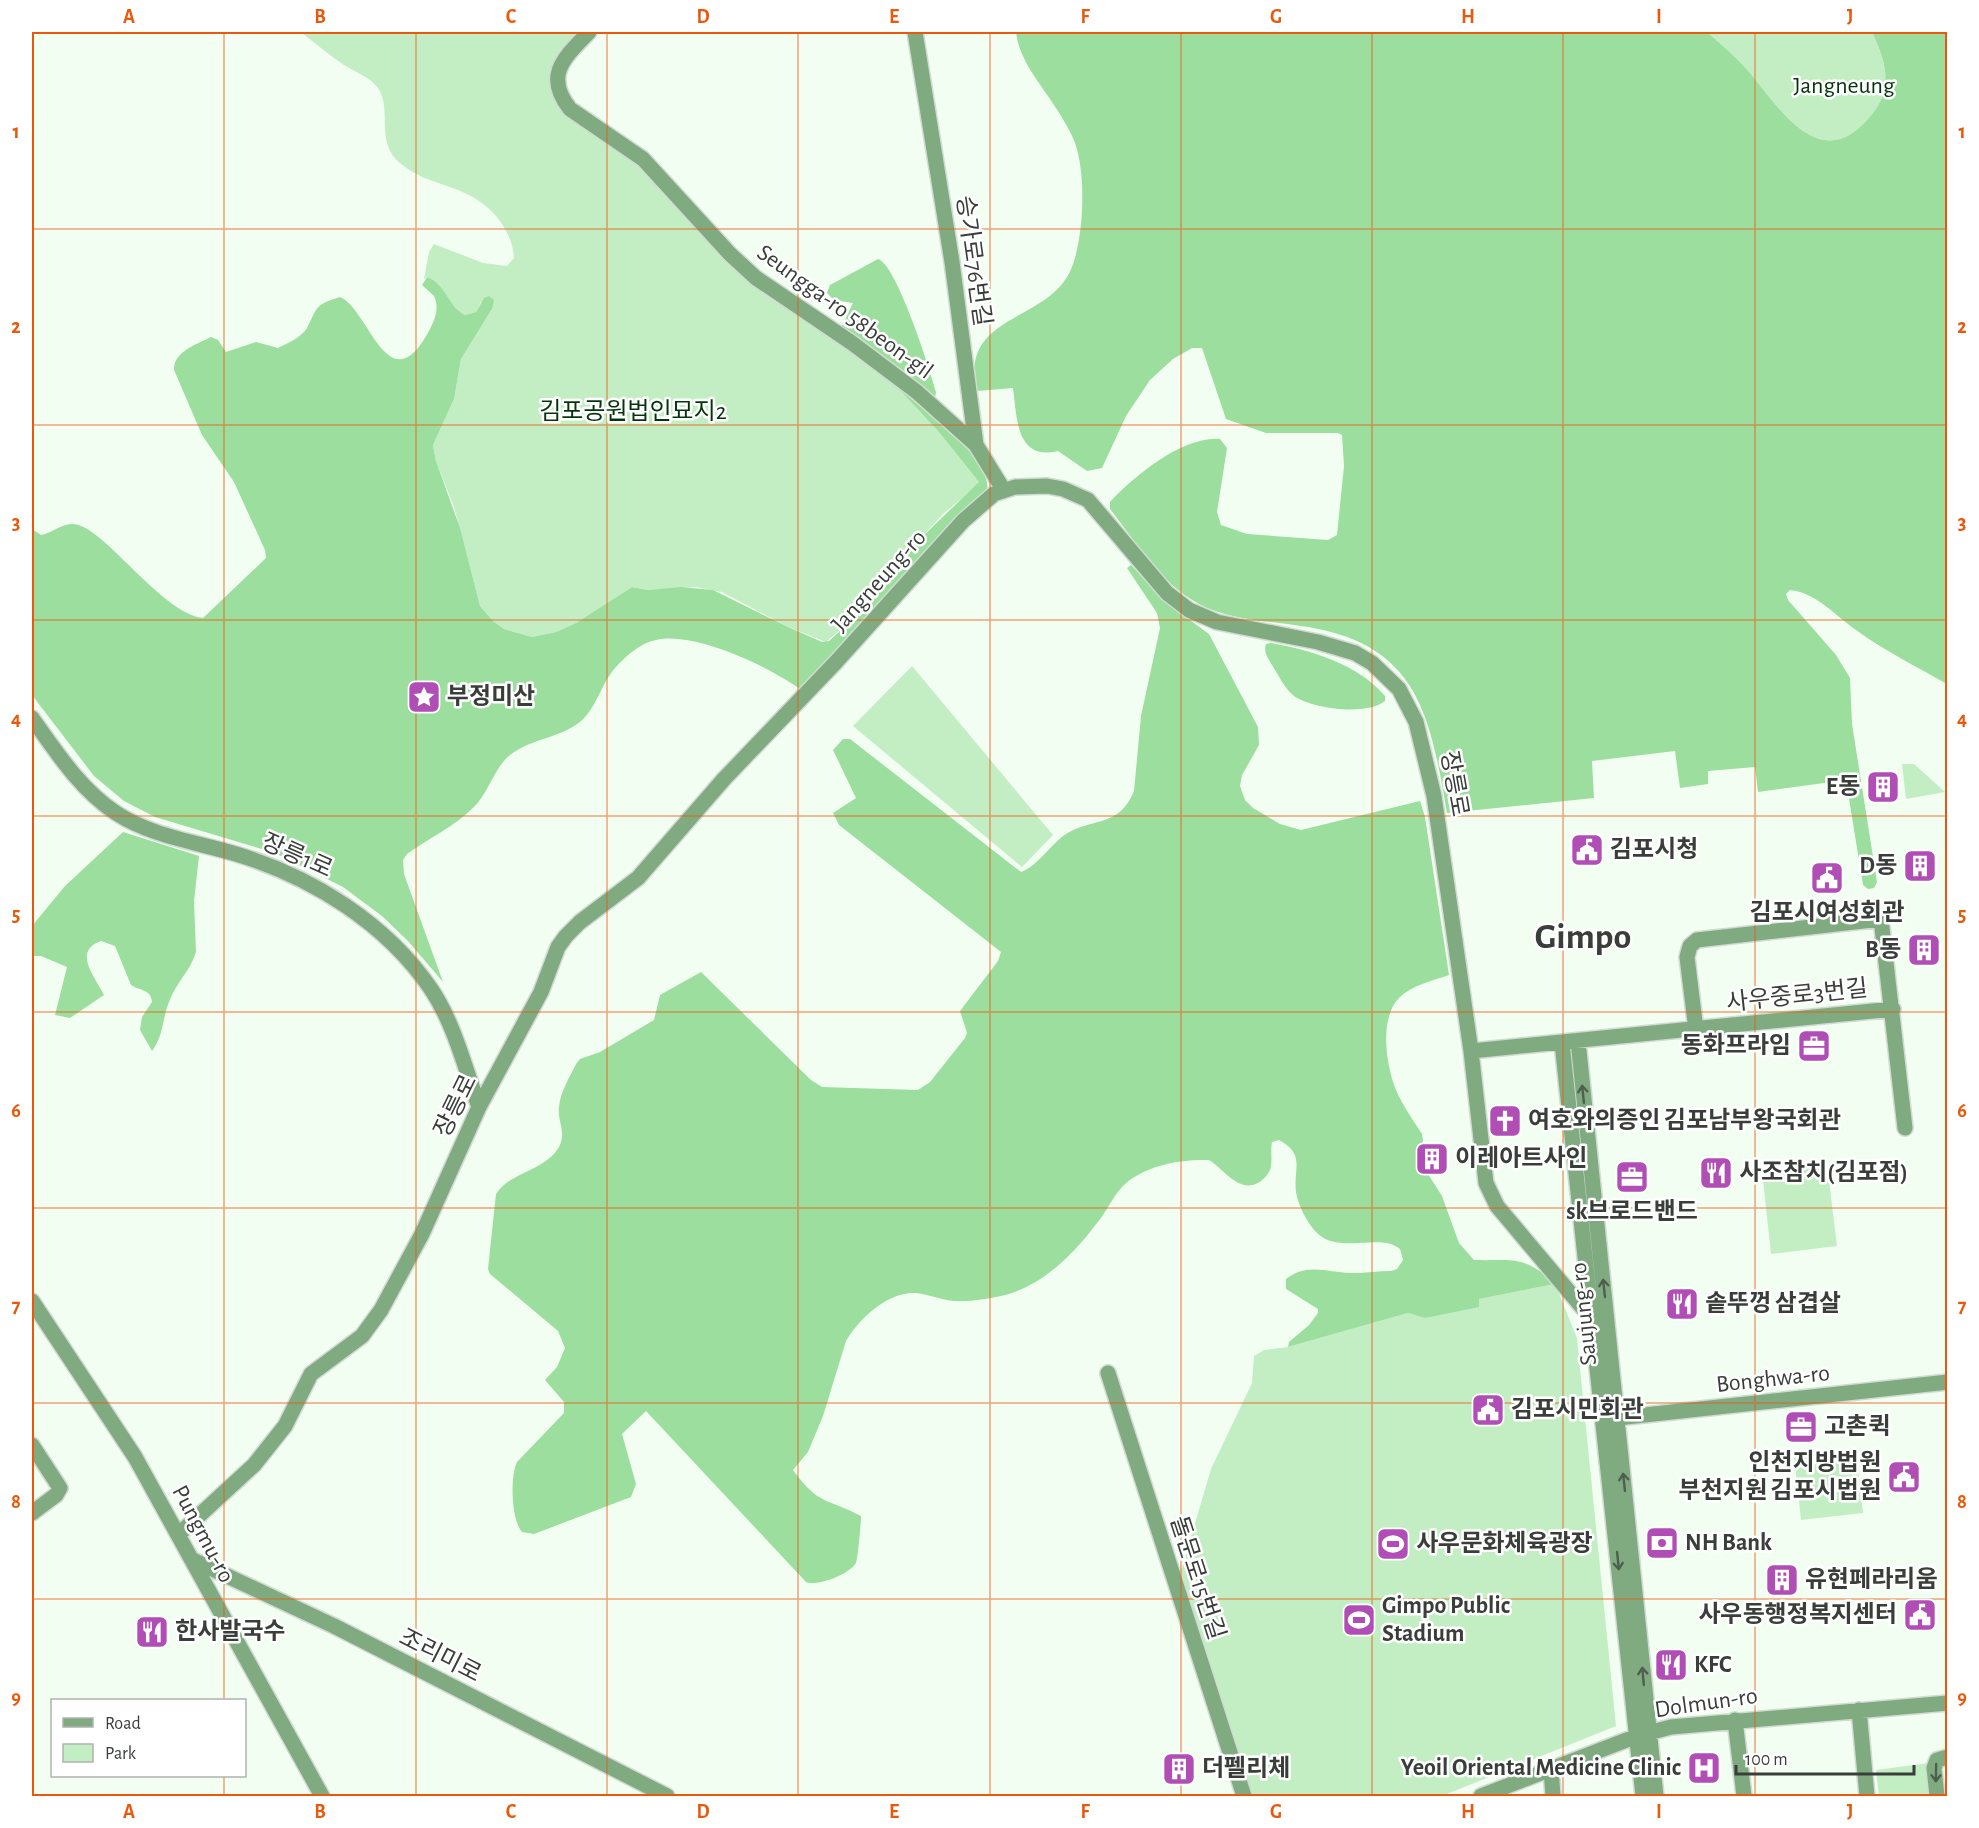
<svg xmlns="http://www.w3.org/2000/svg" width="1979" height="1828" font-family="'Alegreya Sans','Noto Sans KR',sans-serif">
<rect width="100%" height="100%" fill="#f3fef3"/>
<path fill="#c3eec4" d="M301 32H579C566 49 549 65 552 88L631 155 765 295 836 340 896 386 938 431 979 482 978 485 943 514 921 538 870 604 826 642 786 626 722 592 696 587 648 590 632 587 576 623 556 632 532 637 504 629 493 621 480 606 454 507 436 461 433 445 454 399 461 359 492 309 481 302 476 312 465 315C450 308 444 287 427 277L424 279 429 252 434 244 483 263 507 266 514 258C513 242 506 228 496 216 466 182 432 189 401 164 374 142 393 112 378 88 370 77 355 72 344 65 329 55 315 43 301 32Z
M1707 32H1872C1885 60 1894 86 1873 113 1823 178 1782 112 1750 73 1737 58 1722 45 1707 32Z
M912 666 1053 835 1022 867 853 726Z
M1902 764H1914L1945 792 1906 799Z
M1827 1164 1837 1246 1771 1254 1762 1171Z
M1555 1284 1577 1338 1616 1726 1442 1796H1252L1181 1571 1211 1469 1252 1383 1254 1356 1264 1350 1288 1347 1408 1313 1426 1318 1478 1299Z
M1856 1449 1863 1513 1801 1520 1794 1456Z
M1929 1763 1933 1796H1879L1876 1770Z"/>
<path fill="#9cde9e" d="M1016 32H1707C1722 45 1737 58 1750 73 1782 112 1823 178 1873 113 1894 86 1885 60 1872 32H1947V684C1917 667 1885 651 1856 630 1836 616 1815 592 1790 590L1786 594 1788 600 1836 655 1850 678 1852 724 1877 882 1874 888 1868 889 1863 885 1846 780 1758 792 1755 767 1708 771V784L1680 788 1675 751 1592 761 1594 798 1447 813C1430 713 1417 642 1301 626 1267 621 1229 620 1199 604 1160 583 1136 542 1110 509V502C1134 476 1183 436 1220 439L1227 448 1217 512 1221 525 1247 534 1328 540 1337 535 1344 466 1342 435 1338 433H1266L1226 419 1202 348H1192L1173 359 1150 380 1126 416 1102 468 1087 471 1058 451C1016 461 1017 418 1013 388L977 391C957 311 1054 324 1073 264 1084 233 1086 174 1075 143 1069 127 1059 113 1050 99 1036 78 1019 58 1016 32Z
M878 259C897 265 930 370 936 392L935 398 932 399 841 328 853 303 834 300 827 293 830 285Z
M427 277C446 284 448 307 465 315L476 312 484 298 489 296 494 300 492 309 461 359 454 399 433 445 436 461 460 528 480 606 493 621 504 629 532 637 556 632 576 623 632 587 648 590 681 587 713 590 786 626 822 642 829 641 870 604 921 538 979 482 938 431 896 386C918 403 994 460 987 490L800 689C769 667 695 631 656 640 640 643 625 657 615 668 601 684 596 709 580 722 560 738 530 739 510 755 494 768 489 792 474 807 454 827 429 838 407 854L403 860 404 874 443 982 408 941 382 916 343 887 275 853 155 817 124 801 94 776 32 695V529L41 535C52 533 61 524 72 524 102 523 160 613 203 618L266 558 265 550 234 482 202 435 174 370C173 352 197 344 211 337L218 340 226 352 256 342 278 348C286 344 302 337 307 328 318 307 314 305 340 297 369 308 389 410 431 327 436 317 439 307 434 296L422 285Z
M1131 565 1168 604 1209 634 1258 727 1259 745 1242 775 1240 786 1245 800 1253 808 1280 824 1301 830 1420 801 1425 817 1449 975C1432 981 1412 985 1399 998 1379 1018 1386 1066 1396 1090 1403 1106 1413 1120 1422 1134L1423 1141 1416 1155 1442 1196 1459 1243 1474 1260C1513 1261 1525 1255 1555 1284L1479 1299V1307L1425 1318 1408 1313 1288 1347 1289 1342 1309 1325 1318 1313V1309L1286 1289V1279C1308 1262 1328 1273 1353 1273 1366 1273 1378 1271 1391 1271L1397 1269 1403 1260 1400 1249C1381 1232 1339 1255 1317 1233 1307 1223 1298 1205 1296 1192 1293 1168 1306 1155 1279 1140L1272 1142C1270 1151 1273 1161 1270 1170 1268 1174 1265 1178 1261 1181 1241 1196 1225 1170 1209 1160 1182 1159 1144 1165 1123 1186 1113 1196 1107 1211 1097 1223 1073 1255 1041 1287 1001 1296 986 1299 970 1302 955 1301 941 1300 928 1294 915 1293 887 1292 859 1319 846 1341L823 1416 808 1452 793 1470C819 1506 827 1498 861 1516 861 1522 858 1557 856 1563 850 1574 817 1587 806 1582L646 1411 622 1434 636 1484 631 1497 534 1534 522 1532C511 1519 510 1477 517 1462L564 1413V1402L545 1380 557 1367 565 1348 558 1331 490 1274 488 1269 496 1194C510 1172 545 1171 559 1147 567 1132 557 1121 559 1107 560 1092 570 1077 576 1064L580 1059 600 1052 654 1020 660 995 701 972 811 1080 822 1087 918 1090 930 1082 965 1038 967 1033 960 1011 998 961 1001 952 839 825 833 813 856 798 833 750 843 739H850L1021 872C1037 866 1049 847 1063 836 1089 817 1119 829 1134 791L1141 716 1160 628 1157 613 1127 568Z
M1271 643C1311 650 1358 664 1385 696V701C1367 716 1313 709 1294 696 1285 689 1279 676 1272 665 1268 658 1263 652 1266 644Z
M123 832 199 856 194 901 196 952C191 970 175 984 169 1002 162 1019 164 1035 152 1051L140 1030 142 1017 152 1002C151 989 140 991 131 985L115 946 101 941C72 951 95 977 104 995L70 1018 55 1015 67 967 41 956H32V926L65 886Z"/>
<g fill="none" stroke-linecap="round" stroke-linejoin="round">
<defs>
<path id="minor" d="M589 32C565 57 543 75 570 109L643 159 730 254 756 278 852 343 917 392 976 445
M915 32 952 262 976 445 1003 489
M32 718C57 753 80 789 116 813 151 836 196 842 236 854 312 877 386 923 431 989 454 1023 465 1068 479 1107
M1696 1030 1687 957 1690 946 1697 940 1881 919 1905 1128
M1578 1041 1656 1796
M1562 1043 1643 1796
M1471 1051 1893 1009
M32 1301 135 1457 322 1796
M1108 1373 1244 1796
M1608 1419 1948 1382
M32 1445 60 1488 56 1495 32 1513
M178 1535 254 1465 285 1426 311 1374 362 1336 381 1310 422 1234 479 1107 541 992 558 947 566 936 580 922 638 878 724 779 836 662 963 521 994 494 1015 487 1047 486 1063 489 1088 500 1167 593 1189 610 1217 622 1318 642 1355 653 1372 663 1399 689 1416 722 1434 796 1471 1051 1486 1183 1497 1206 1592 1319
M191 1559 334 1626 667 1796
M1859 1710 1867 1796
M1735 1720 1744 1796
M1551 1769 1553 1796
M1481 1796 1637 1736 1671 1727 1948 1703
M1937 1796 1934 1768 1937 1760 1948 1757"/>
</defs>
<use href="#minor" stroke="#d2dbd2" stroke-width="18"/>
<use href="#minor" stroke="#80ab81" stroke-width="15"/>
</g>
<defs><path id="oneway-shaft" d="M-6 0H5M1.5-3L5.5 0L1.5 3" fill="none" stroke-width="1.6" stroke-linecap="round" stroke-linejoin="round" transform="scale(1.5)"/></defs>
<g stroke="#4f5f4f">
<use href="#oneway-shaft" transform="translate(1583 1094) rotate(-96)"/>
<use href="#oneway-shaft" transform="translate(1604 1288) rotate(-96)"/>
<use href="#oneway-shaft" transform="translate(1624 1482) rotate(-96)"/>
<use href="#oneway-shaft" transform="translate(1618 1561) rotate(84)"/>
<use href="#oneway-shaft" transform="translate(1643 1676) rotate(-95)"/>
<use href="#oneway-shaft" transform="translate(1936 1773) rotate(91)"/>
</g>
<path fill="none" stroke="#e8590c" stroke-width="1.5" stroke-opacity="0.55" d="M224 32V1700M416 32V1796M607 32V1796M798 32V1796M990 32V1796M1181 32V1796M1372 32V1796M1563 32V1796M1755 32V1796M32 229H1948M32 425H1948M32 620H1948M32 816H1948M32 1012H1948M32 1208H1948M32 1403H1948M32 1599H1948M224 1776V1796"/>
<defs>
<symbol id="sight-square" viewBox="-11 -11 22 22"><rect x="-9" y="-9" width="18" height="18" rx="4" fill="#b04eb6" stroke="#fff"/><path d="M0-6L1.8-2.2L6-1.7L2.9 1.2L3.7 5.4L0 3.3L-3.7 5.4L-2.9 1.2L-6-1.7L-1.8-2.2Z" fill="#fff"/></symbol>
<symbol id="building-square" viewBox="-11 -11 22 22"><rect x="-9" y="-9" width="18" height="18" rx="4" fill="#b04eb6" stroke="#fff"/><path d="M-4-6H4V6H1V3H-1V6H-4ZM-2.5-4.3h1.7v1.8h-1.7ZM.8-4.3h1.7v1.8H.8ZM-2.5-1h1.7V.8h-1.7ZM.8-1h1.7V.8H.8Z" fill="#fff"/></symbol>
<symbol id="civic-square" viewBox="-11 -11 22 22"><rect x="-9" y="-9" width="18" height="18" rx="4" fill="#b04eb6" stroke="#fff"/><path d="M-.6-6.5H3V-4.5H.6V-3L4-1V1h2V6H-6V1h2V-1L-.6-3ZM-1.2 2.5V6h2.4V2.5Z" fill="#fff"/></symbol>
<symbol id="office-square" viewBox="-11 -11 22 22"><rect x="-9" y="-9" width="18" height="18" rx="4" fill="#b04eb6" stroke="#fff"/><path d="M-6-3h4V-5.5h4V-3h4V5H-6ZM-1-4.5V-3h2v-1.5ZM-6 0V1H6V0Z" fill="#fff"/></symbol>
<symbol id="church-square" viewBox="-11 -11 22 22"><rect x="-9" y="-9" width="18" height="18" rx="4" fill="#b04eb6" stroke="#fff"/><path d="M-1.2-6h2.4v3.5h3.3v2.4h-3.3V6h-2.4V-.1h-3.3v-2.4h3.3Z" fill="#fff"/></symbol>
<symbol id="restaurant-square" viewBox="-11 -11 22 22"><rect x="-9" y="-9" width="18" height="18" rx="4" fill="#b04eb6" stroke="#fff"/><path d="M-5-6h1v4h1v-4h1v4h1v-4h1v5L-1.5 .5V6h-2V.5L-5-1ZM5-6V6H3V1.5H1.5Q1.5-4 5-6Z" fill="#fff"/></symbol>
<symbol id="bank-square" viewBox="-11 -11 22 22"><rect x="-9" y="-9" width="18" height="18" rx="4" fill="#b04eb6" stroke="#fff"/><path d="M-6-4H6V4H-6ZM0-2.3a2.3 2.3 0 1 0 0 4.6a2.3 2.3 0 1 0 0-4.6Z" fill="#fff"/></symbol>
<symbol id="stadium-square" viewBox="-11 -11 22 22"><rect x="-9" y="-9" width="18" height="18" rx="4" fill="#b04eb6" stroke="#fff"/><path d="M0-5a6.5 5 0 1 0 0 10a6.5 5 0 1 0 0-10ZM-3.5-1.8h7v3.6h-7Z" fill="#fff"/></symbol>
<symbol id="hospital-square" viewBox="-11 -11 22 22"><rect x="-9" y="-9" width="18" height="18" rx="4" fill="#b04eb6" stroke="#fff"/><path d="M-5-5h3v3.5h4V-5h3V5h-3V1.5h-4V5h-3Z" fill="#fff"/></symbol>
</defs>
<g fill-rule="evenodd">
<use href="#sight-square" x="405" y="678" width="38" height="38"/>
<use href="#building-square" x="1864" y="768" width="38" height="38"/>
<use href="#civic-square" x="1568" y="831" width="38" height="38"/>
<use href="#building-square" x="1901" y="847" width="38" height="38"/>
<use href="#civic-square" x="1808" y="859" width="38" height="38"/>
<use href="#building-square" x="1905" y="931" width="38" height="38"/>
<use href="#office-square" x="1795" y="1027" width="38" height="38"/>
<use href="#church-square" x="1486" y="1102" width="38" height="38"/>
<use href="#building-square" x="1413" y="1140" width="38" height="38"/>
<use href="#restaurant-square" x="1697" y="1154" width="38" height="38"/>
<use href="#office-square" x="1613" y="1158" width="38" height="38"/>
<use href="#restaurant-square" x="1663" y="1285" width="38" height="38"/>
<use href="#civic-square" x="1469" y="1391" width="38" height="38"/>
<use href="#office-square" x="1782" y="1408" width="38" height="38"/>
<use href="#civic-square" x="1885" y="1458" width="38" height="38"/>
<use href="#bank-square" x="1643" y="1524" width="38" height="38"/>
<use href="#stadium-square" x="1374" y="1525" width="38" height="38"/>
<use href="#building-square" x="1763" y="1561" width="38" height="38"/>
<use href="#civic-square" x="1901" y="1596" width="38" height="38"/>
<use href="#stadium-square" x="1340" y="1601" width="38" height="38"/>
<use href="#restaurant-square" x="133" y="1613" width="38" height="38"/>
<use href="#restaurant-square" x="1652" y="1646" width="38" height="38"/>
<use href="#hospital-square" x="1685" y="1749" width="38" height="38"/>
<use href="#building-square" x="1160" y="1750" width="38" height="38"/>
</g>
<g text-anchor="middle" dominant-baseline="central" stroke-width="5" stroke-linejoin="round" paint-order="stroke">
<g font-size="24" fill="#04340b" stroke="#fff">
<text x="1844" y="86">Jangneung</text>
<text x="633" y="412">김포공원법인묘지2</text>
</g>
<g font-size="24" fill="#3a3e3a" stroke="#fff">
<text transform="translate(973 261) rotate(82)">승가로76번길</text>
<text transform="translate(845 312) rotate(36)">Seungga-ro 58beon-gil</text>
<text transform="translate(879 581) rotate(-48)">Jangneung-ro</text>
<text transform="translate(1454 784) rotate(80)">장릉로</text>
<text transform="translate(297 856) rotate(24)">장릉1로</text>
<text transform="translate(1797 996) rotate(-6)">사우중로3번길</text>
<text transform="translate(456 1106) rotate(-64)">장릉로</text>
<text transform="translate(1584 1314) rotate(-96)">Saujung-ro</text>
<text transform="translate(1773 1379) rotate(-6)">Bonghwa-ro</text>
<text transform="translate(203 1534) rotate(62)">Pungmu-ro</text>
<text transform="translate(1197 1578) rotate(72)">돌문로15번길</text>
<text transform="translate(440 1656) rotate(27)">조리미로</text>
<text transform="translate(1706 1703) rotate(-8)">Dolmun-ro</text>
</g>
<g font-size="24" font-weight="bold" fill="#3a3e3a" stroke="#fff" text-anchor="start">
<text x="447" y="697">부정미산</text>
<text x="1860" y="787" text-anchor="end">E동</text>
<text x="1610" y="850">김포시청</text>
<text x="1897" y="866" text-anchor="end">D동</text>
<text x="1827" y="913" text-anchor="middle">김포시여성회관</text>
<text x="1901" y="950" text-anchor="end">B동</text>
<text x="1791" y="1046" text-anchor="end">동화프라임</text>
<text x="1528" y="1121">여호와의증인 김포남부왕국회관</text>
<text x="1455" y="1159">이레아트사인</text>
<text x="1739" y="1173">사조참치(김포점)</text>
<text x="1632" y="1212" text-anchor="middle">sk브로드밴드</text>
<text x="1705" y="1304">솥뚜껑 삼겹살</text>
<text x="1511" y="1410">김포시민회관</text>
<text x="1824" y="1427">고촌퀵</text>
<text x="1881" y="1463" text-anchor="end">인천지방법원<tspan x="1881" dy="28">부천지원 김포시법원</tspan></text>
<text x="1685" y="1543">NH Bank</text>
<text x="1416" y="1544">사우문화체육광장</text>
<text x="1805" y="1580">유현페라리움</text>
<text x="1382" y="1606">Gimpo Public<tspan x="1382" dy="28">Stadium</tspan></text>
<text x="1897" y="1615" text-anchor="end">사우동행정복지센터</text>
<text x="175" y="1632">한사발국수</text>
<text x="1694" y="1665">KFC</text>
<text x="1681" y="1768" text-anchor="end">Yeoil Oriental Medicine Clinic</text>
<text x="1202" y="1769">더펠리체</text>
</g>
<g font-size="36" font-weight="bold" fill="#3a3e3a" stroke="#fff">
<text x="1583" y="937">Gimpo</text>
</g>
</g>
<rect width="1979" height="1828" fill="none" stroke="#ffffff" stroke-width="66"/>
<rect x="51" y="1699" width="195" height="78" fill="#ffffff" stroke="#b0b2b0" stroke-width="1.5"/>
<rect x="63" y="1718" width="30" height="9" fill="#80ab81" stroke="#b0b2b0" stroke-width="1.5"/>
<text x="105" y="1729" font-size="18" fill="#3a3e3a">Road</text>
<rect x="63" y="1744" width="30" height="18" fill="#c3eec4" stroke="#b0b2b0" stroke-width="1.5"/>
<text x="105" y="1759" font-size="18" fill="#3a3e3a">Park</text>
<path d="M1736 1765v9h178v-9" fill="none" stroke="#3a3e3a" stroke-width="3"/>
<text x="1745" y="1765" font-size="18" fill="#3a3e3a" stroke="#ffffff" stroke-width="4.5" paint-order="stroke">100 m</text>
<rect x="33" y="33" width="1913" height="1762" fill="none" stroke="#e8590c" stroke-width="2"/>
<g font-size="20" text-anchor="middle" font-weight="bold" fill="#e8590c">
<text x="129" y="23">A</text>
<text x="320" y="23">B</text>
<text x="511" y="23">C</text>
<text x="703" y="23">D</text>
<text x="894" y="23">E</text>
<text x="1085" y="23">F</text>
<text x="1276" y="23">G</text>
<text x="1468" y="23">H</text>
<text x="1659" y="23">I</text>
<text x="1850" y="23">J</text>
<text x="16" y="138">1</text>
<text x="1962" y="138">1</text>
<text x="16" y="333">2</text>
<text x="1962" y="333">2</text>
<text x="16" y="529">3</text>
<text x="1962" y="529">3</text>
<text x="16" y="725">4</text>
<text x="1962" y="725">4</text>
<text x="16" y="921">5</text>
<text x="1962" y="921">5</text>
<text x="16" y="1117">6</text>
<text x="1962" y="1117">6</text>
<text x="16" y="1312">7</text>
<text x="1962" y="1312">7</text>
<text x="16" y="1508">8</text>
<text x="1962" y="1508">8</text>
<text x="16" y="1704">9</text>
<text x="1962" y="1704">9</text>
<text x="129" y="1818">A</text>
<text x="320" y="1818">B</text>
<text x="511" y="1818">C</text>
<text x="703" y="1818">D</text>
<text x="894" y="1818">E</text>
<text x="1085" y="1818">F</text>
<text x="1276" y="1818">G</text>
<text x="1468" y="1818">H</text>
<text x="1659" y="1818">I</text>
<text x="1850" y="1818">J</text>
</g>
</svg>
